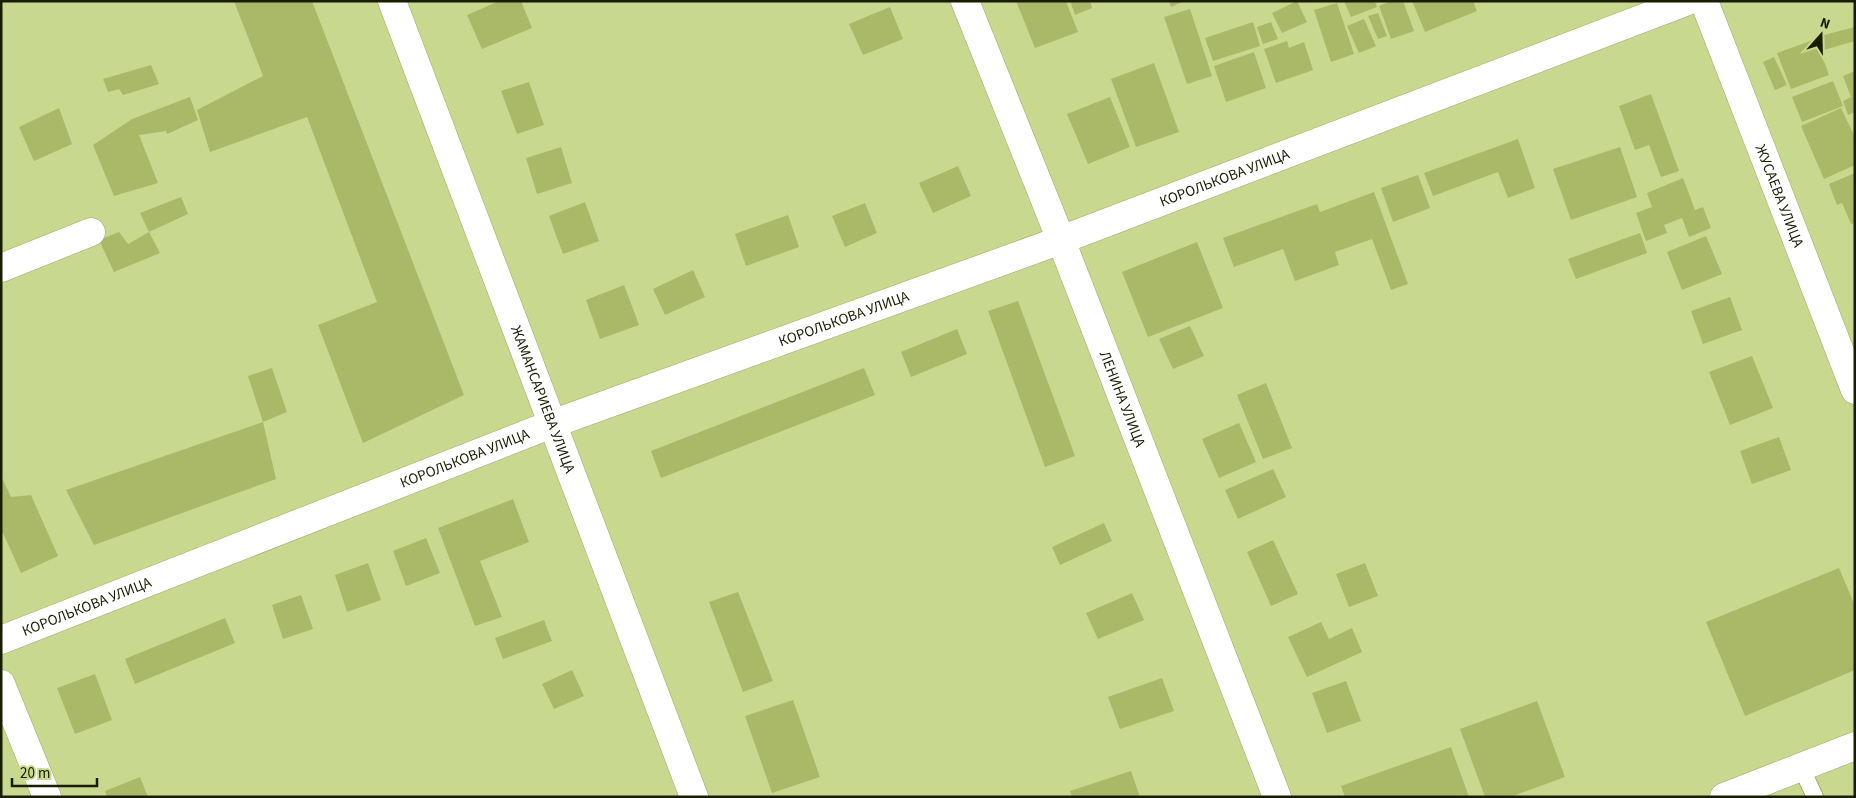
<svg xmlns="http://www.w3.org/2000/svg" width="1856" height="798" font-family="'Source Sans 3',sans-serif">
<rect width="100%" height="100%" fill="#c9d88f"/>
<path fill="#a9b968" d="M234 1H312L464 395 363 443 318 325 377 302 307 117 210 152 197 110 263 76Z
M499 1H521L532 28 482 49 467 15Z
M1016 1H1066L1078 32 1035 48Z
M1070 1H1090L1092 8 1075 15Z
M1169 1H1185L1171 7Z
M1297 1 1307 22 1282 33 1272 13Z
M1344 1H1375L1377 7 1351 17Z
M1391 1H1403L1414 31 1391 39 1379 6Z
M1412 1H1473L1477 11 1425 32Z
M1337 3 1354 54 1331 62 1314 10Z
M890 7 903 39 863 55 849 24Z
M1190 9 1212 76 1187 84 1164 17Z
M1378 13 1387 36 1378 39 1368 16Z
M1364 19 1376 46 1359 53 1347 26Z
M1253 22 1260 46 1213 61 1205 38Z
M1271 22 1278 39 1263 44 1257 27Z
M1855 27V41L1824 50 1820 36Z
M1816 39 1829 75 1791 89 1777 53Z
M1287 41 1289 48 1304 42 1313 70 1276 83 1264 49Z
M1254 52 1266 88 1226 102 1214 66Z
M1774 57 1787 85 1775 90 1763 62Z
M1154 63 1179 132 1136 147 1111 79Z
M151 65 159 84 123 95 119 89 108 92 103 79Z
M1855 71V112L1848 115 1843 101 1851 97 1843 76Z
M1833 81 1843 106 1802 122 1792 97Z
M529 82 544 125 517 134 501 91Z
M1651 94 1679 171 1661 177 1649 145 1635 150 1619 106Z
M190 97 198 120 167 134 166 131 139 135 158 183 114 196 93 145 132 119Z
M1110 97 1130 147 1088 164 1067 114Z
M59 108 72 144 34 161 19 127Z
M1841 108 1855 137V165L1824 179 1801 126Z
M1518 139 1535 188 1508 198 1498 172 1433 196 1424 173Z
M561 147 572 183 537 194 526 158Z
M1620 147 1637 197 1571 220 1553 169Z
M958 166 971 196 933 213 919 183Z
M1855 173V223L1851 224 1842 203 1837 205 1829 184Z
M1418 175 1430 208 1393 222 1381 188Z
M1683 178 1695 210 1703 207 1711 228 1689 237 1682 218 1664 225 1667 233 1646 241 1636 213 1652 207 1647 193Z
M1374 192 1408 284 1391 290 1372 239 1335 252 1339 265 1295 281 1283 249 1234 267 1223 238 1317 204 1320 212Z
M181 197 188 214 149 232 160 253 114 272 99 240 119 232 128 244 149 232 140 213Z
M585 202 599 241 563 254 549 216Z
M865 203 877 233 845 247 832 216Z
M788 215 799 247 746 266 735 234Z
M1640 233 1647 253 1576 279 1568 259Z
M1706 236 1722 274 1682 290 1667 252Z
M1197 242 1223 308 1148 337 1122 272Z
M693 270 705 297 665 315 653 289Z
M624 285 639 325 600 339 586 300Z
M1730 297 1742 330 1703 344 1691 311Z
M1018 301 1075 456 1045 467 988 311Z
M1190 326 1204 356 1173 369 1159 339Z
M957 329 967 354 911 377 901 352Z
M1752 356 1773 408 1730 425 1709 372Z
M272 368 287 412 263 422 276 479 94 545 66 490 263 422 248 376Z
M864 368 875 395 661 478 651 451Z
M1266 383 1292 448 1263 459 1237 395Z
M1239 423 1256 462 1219 478 1202 439Z
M1779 437 1791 470 1752 484 1740 451Z
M1273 469 1286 497 1238 519 1225 490Z
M1 476 11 497 31 495 58 556 21 573 3 533H1Z
M513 499 529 542 480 561 502 617 475 626 438 528Z
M1104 523 1112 541 1060 565 1052 547Z
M426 538 440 573 406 586 393 551Z
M1273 540 1298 594 1271 606 1247 552Z
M368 563 381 600 347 612 335 575Z
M1365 563 1378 596 1349 607 1336 574Z
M1839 568 1855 606V670L1745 716 1706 622Z
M738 592 773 681 743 692 709 602Z
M1132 593 1144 620 1098 639 1086 613Z
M301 595 313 629 283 639 272 605Z
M225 618 235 643 135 684 125 659Z
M544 620 552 641 503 659 495 638Z
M1321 622 1329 639 1352 628 1362 652 1307 677 1288 637Z
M572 670 584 696 554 709 542 684Z
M95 674 112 720 75 734 57 688Z
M1162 678 1174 711 1120 729 1108 697Z
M1346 681 1361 721 1327 733 1312 693Z
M793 700 820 777 772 793 745 716Z
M1537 701 1565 777 1510 797H1485L1460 729Z
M1451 747 1469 797H1345L1341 786Z
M1131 771 1140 797H1072L1070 791Z
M140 777 148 797H107L105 791Z"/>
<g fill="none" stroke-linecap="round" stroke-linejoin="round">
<defs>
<path id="lane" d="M1801 767 1815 797"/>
<g id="street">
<path id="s1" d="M965 1 1061 240 1277 797"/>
<path id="s2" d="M1704 1 1855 390"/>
<path d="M1 268 91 232"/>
<path id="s3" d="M1 640 552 424 1061 240 1688 1"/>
<path d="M1 684 47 797"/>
</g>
<g id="secondary">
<path id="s4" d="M392 1 694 797"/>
<path d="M1724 797 1855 746"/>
</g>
</defs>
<use href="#lane" stroke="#9caa63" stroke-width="18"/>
<use href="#street" stroke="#9caa63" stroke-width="29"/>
<use href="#secondary" stroke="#9caa63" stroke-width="29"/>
<use href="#lane" stroke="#fff" stroke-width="16"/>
<use href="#street" stroke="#fff" stroke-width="28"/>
<use href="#secondary" stroke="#fff" stroke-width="28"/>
</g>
<g text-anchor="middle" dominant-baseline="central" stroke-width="4.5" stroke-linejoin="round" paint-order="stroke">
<g font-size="15" fill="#181d01" stroke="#c9d88f">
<text stroke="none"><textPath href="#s3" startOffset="1308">КОРОЛЬКОВА УЛИЦА</textPath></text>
<text stroke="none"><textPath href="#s2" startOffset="209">ЖУСАЕВА УЛИЦА</textPath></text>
<text stroke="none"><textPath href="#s3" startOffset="902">КОРОЛЬКОВА УЛИЦА</textPath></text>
<text stroke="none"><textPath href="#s1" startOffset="428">ЛЕНИНА УЛИЦА</textPath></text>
<text stroke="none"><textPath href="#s4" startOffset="426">ЖАМАНСАРИЕВА УЛИЦА</textPath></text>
<text stroke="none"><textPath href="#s3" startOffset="498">КОРОЛЬКОВА УЛИЦА</textPath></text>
<text stroke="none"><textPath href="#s3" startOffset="92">КОРОЛЬКОВА УЛИЦА</textPath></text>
</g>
</g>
<rect width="1856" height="798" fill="none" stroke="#181d01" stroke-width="5"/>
<g transform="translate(1821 35) rotate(20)" stroke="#c9d88f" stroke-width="4" paint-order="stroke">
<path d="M0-4L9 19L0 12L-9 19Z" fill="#181d01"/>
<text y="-8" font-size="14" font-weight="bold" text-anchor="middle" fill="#181d01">N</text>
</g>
<path d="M12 778v8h85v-8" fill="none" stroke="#181d01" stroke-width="2.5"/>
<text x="20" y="778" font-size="15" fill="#181d01" stroke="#c9d88f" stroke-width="4" paint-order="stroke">20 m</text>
</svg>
